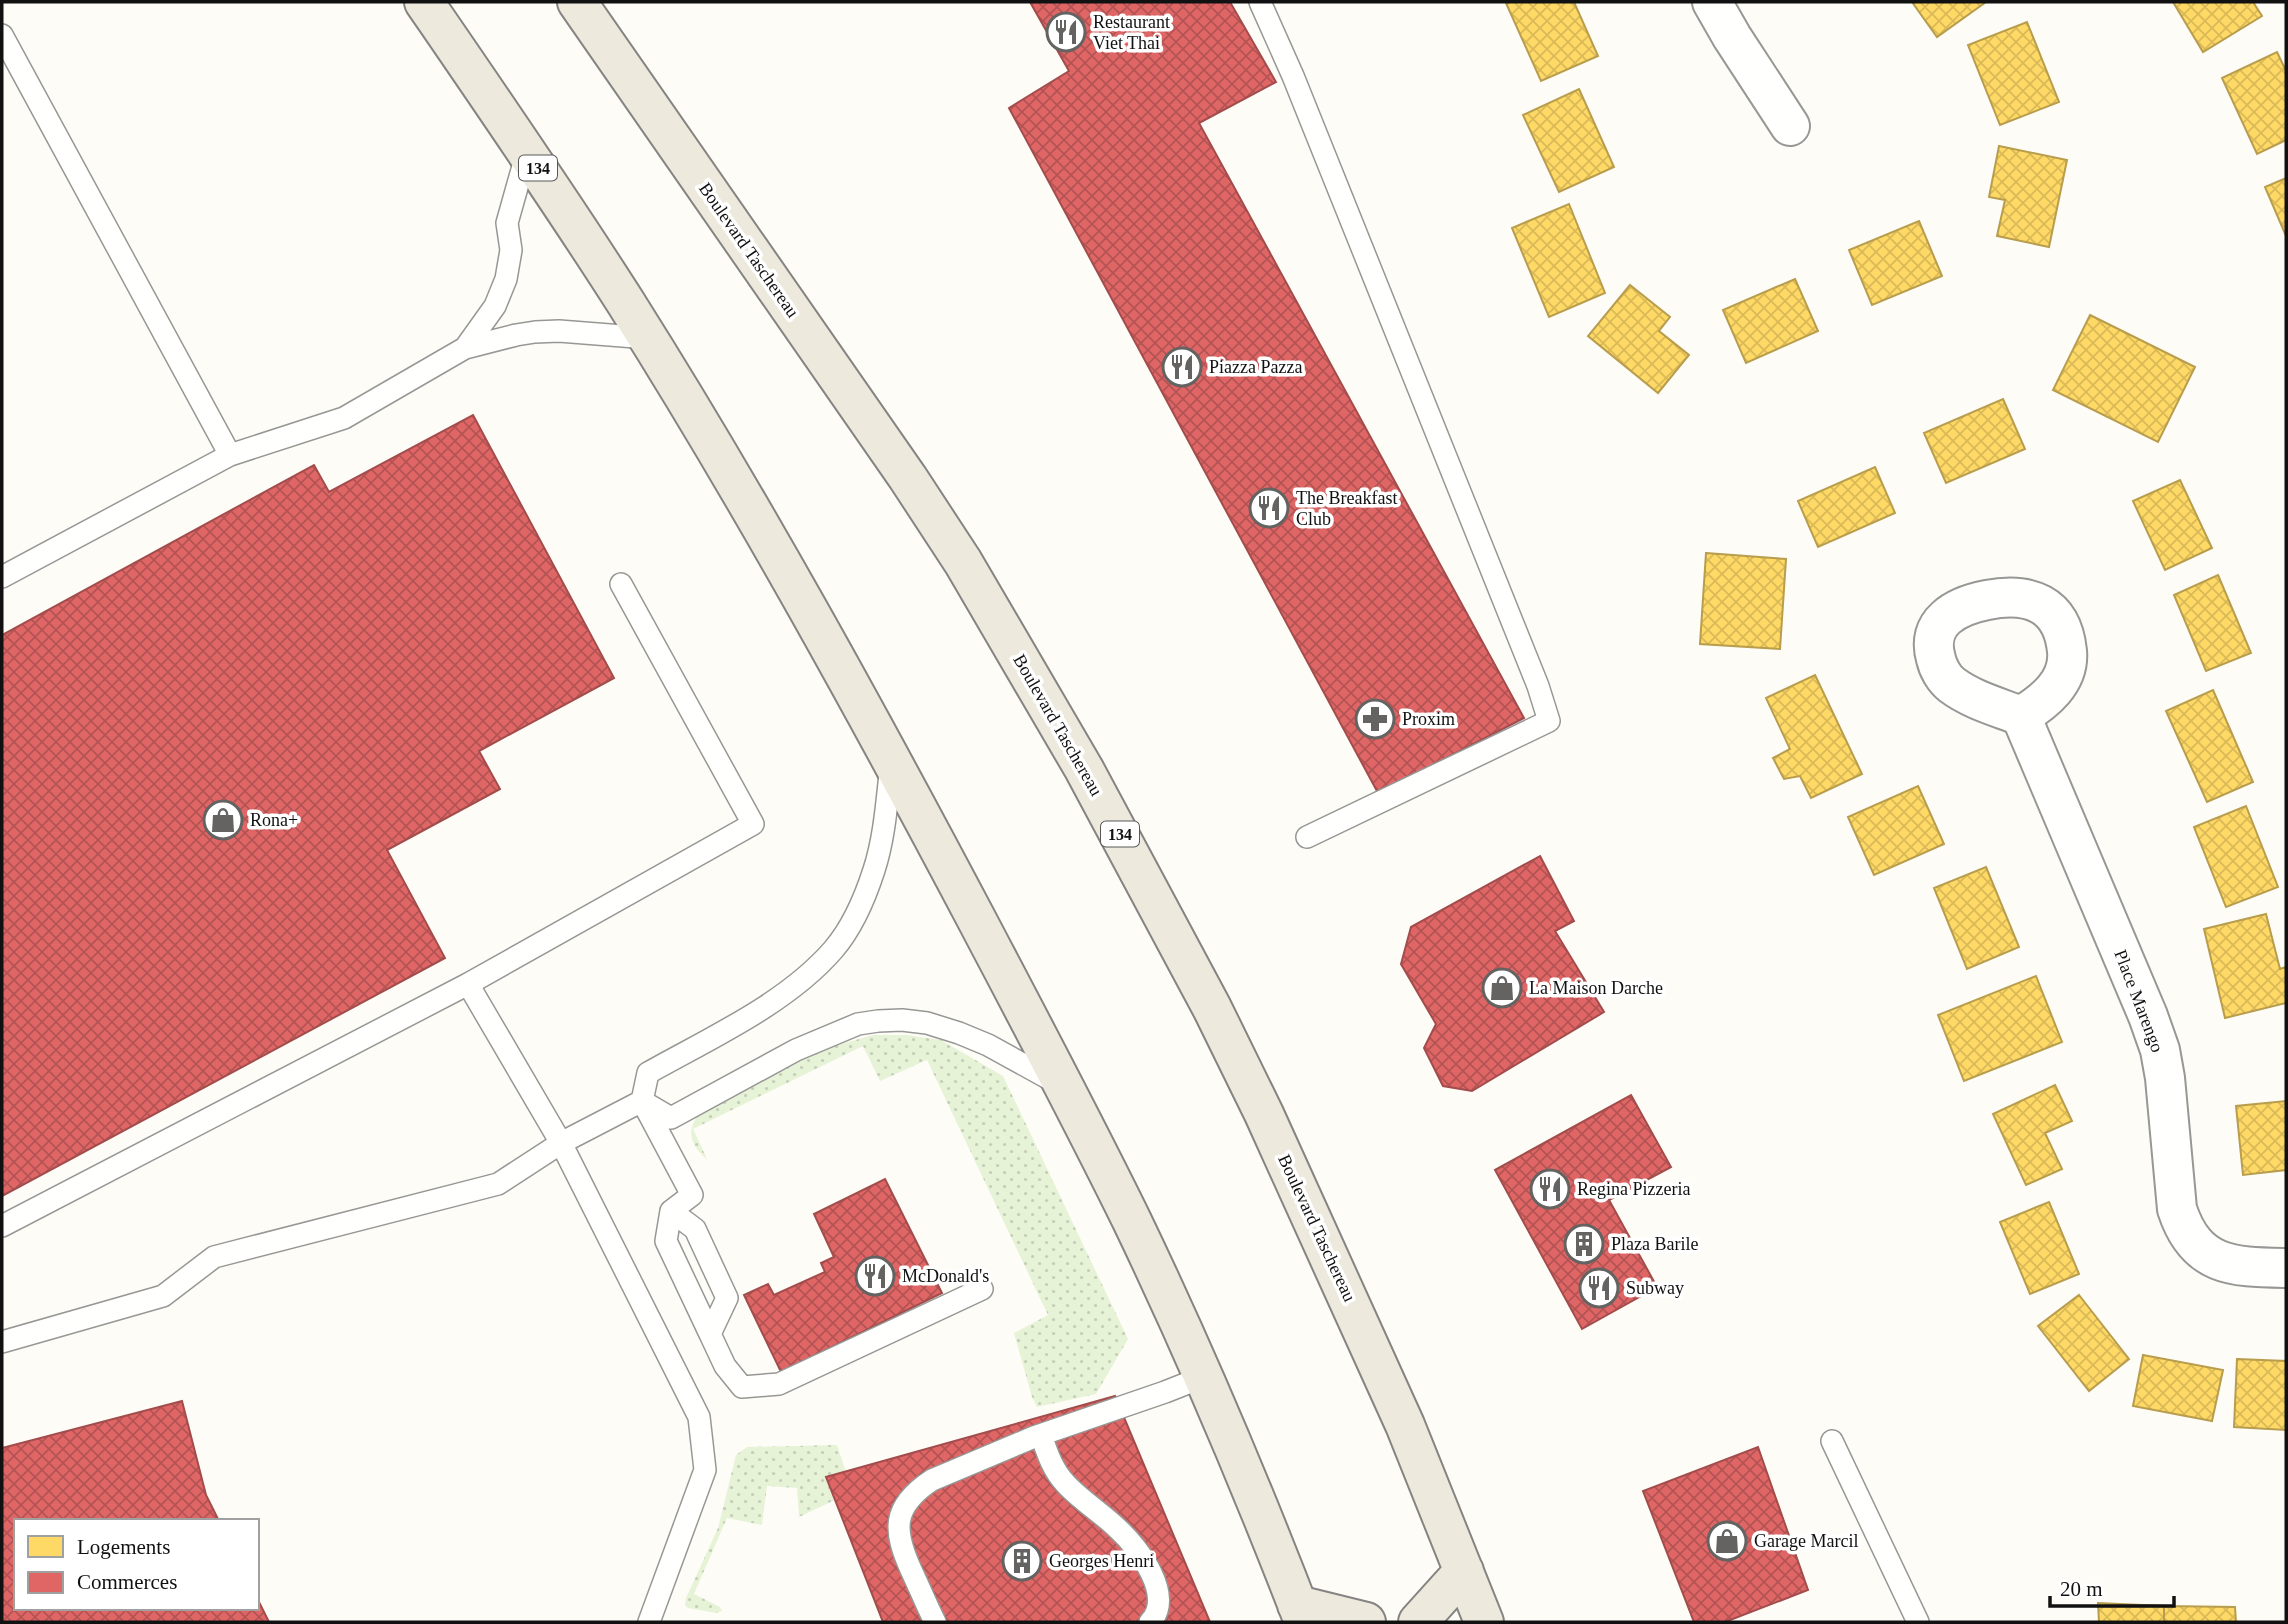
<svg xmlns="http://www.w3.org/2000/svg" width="2288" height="1624" font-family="Georgia,serif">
<defs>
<pattern id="grass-dots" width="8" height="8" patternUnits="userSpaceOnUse" patternTransform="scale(1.75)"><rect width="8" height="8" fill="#e7f3d7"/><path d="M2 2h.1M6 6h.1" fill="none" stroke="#c5cfb8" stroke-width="1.8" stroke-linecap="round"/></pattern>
<pattern id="homes-cross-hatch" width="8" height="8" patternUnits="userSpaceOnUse" patternTransform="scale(1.75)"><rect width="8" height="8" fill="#ffd966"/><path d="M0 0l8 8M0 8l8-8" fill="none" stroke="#dab957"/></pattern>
<pattern id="shops-cross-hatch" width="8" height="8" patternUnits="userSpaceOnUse" patternTransform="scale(1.75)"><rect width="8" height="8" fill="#e06666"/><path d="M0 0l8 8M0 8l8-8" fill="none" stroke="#b45353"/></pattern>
</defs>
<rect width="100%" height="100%" fill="#fdfcf7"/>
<path fill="url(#grass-dots)" d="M873 1035H907L941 1040 1003 1076 1128 1339 1096 1394 1037 1407 1032 1397 1014 1333 1048 1315 927 1060 880 1081 863 1046 693 1129 707 1159C693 1148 686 1134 696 1118L821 1050Z
M837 1445 846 1472 826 1477 835 1500 799 1517 797 1488 767 1486 762 1525 727 1518 694 1594 720 1607 722 1611 716 1613 688 1608 685 1605 686 1598 718 1528 736 1455 747 1447Z"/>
<path fill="url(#homes-cross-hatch)" stroke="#b89d4c" stroke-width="2" d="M1509 2H1574L1598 56 1541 81 1506 3Z
M1912 2H1986L1937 37Z
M2173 2H2253L2262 16 2203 52Z
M2027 22 2059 102 2000 125 1968 45Z
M2277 52 2286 71V140L2257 154 2222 78Z
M1579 89 1614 167 1559 192 1523 115Z
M1999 146 2067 160 2049 247 1997 236 2005 200 1989 197Z
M2286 178V236L2265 187Z
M1569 204 1605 293 1549 317 1512 228Z
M1919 221 1942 276 1872 305 1849 250Z
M1795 279 1818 331 1746 363 1723 310Z
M1630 285 1670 317 1659 331 1689 355 1658 393 1588 336Z
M2090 315 2195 367 2158 442 2053 390Z
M2003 399 2025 449 1946 483 1924 433Z
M1875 467 1895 513 1818 547 1798 501Z
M2180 480 2212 548 2165 570 2133 501Z
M1706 553 1786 559 1780 649 1700 644Z
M2218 575 2251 653 2206 671 2174 595Z
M1815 675 1862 774 1811 798 1800 776 1784 779 1773 758 1790 749 1766 698Z
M2213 690 2253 782 2207 802 2166 711Z
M1918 786 1944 844 1874 875 1848 817Z
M2246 806 2278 887 2226 907 2194 827Z
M1986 867 2019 947 1967 969 1934 888Z
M2266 914 2280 969 2286 967V1003L2225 1018 2204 929Z
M2036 976 2062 1042 1964 1081 1938 1015Z
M2055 1085 2072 1121 2045 1133 2062 1169 2026 1185 1993 1114Z
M2286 1101V1170L2243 1175 2236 1106Z
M2049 1202 2079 1274 2030 1294 2000 1222Z
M2079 1295 2129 1359 2089 1391 2038 1326Z
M2143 1355 2223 1370 2212 1421 2133 1406Z
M2237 1359 2286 1361V1430L2234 1427Z
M2098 1603 2164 1606V1622H2099Z
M2164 1606 2235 1607 2236 1622H2164Z"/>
<path fill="url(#shops-cross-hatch)" stroke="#a24c4c" stroke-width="2" d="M1030 2H1230L1276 82 1199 123 1524 718 1378 793 1009 108 1069 71Z
M473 415 614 678 479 751 500 789 387 850 445 958 2 1196V635L314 465 329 492Z
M1540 856 1574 921 1555 931 1604 1012 1472 1091 1443 1086 1424 1048 1436 1024 1401 964 1411 927Z
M1631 1095 1671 1167 1609 1200 1657 1287 1582 1329 1495 1170Z
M885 1179 942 1293 781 1372 744 1295 768 1284 774 1295 825 1272 821 1263 834 1257 814 1214Z
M1115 1396 1210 1622H883L826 1477Z
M182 1401 206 1495 219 1521H16V1608H257V1598L269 1622H2V1448Z
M1758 1447 1808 1590 1725 1622H1694L1643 1491Z"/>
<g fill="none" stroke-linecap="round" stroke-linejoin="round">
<defs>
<path id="lane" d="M1260 2 1293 76 1538 686 1549 721 1307 837
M2 35 230 455
M465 348 495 306 506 279 511 250 507 223 527 152
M2 577 230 455 344 418 465 348 516 335 535 332 559 331 648 338
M891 765C887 799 885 836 874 870 865 898 853 927 833 950 786 1004 710 1038 648 1073L642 1101 692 1195 671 1211 695 1229 727 1298 710 1334 725 1366 742 1387 779 1384 982 1289
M468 984 561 1143 699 1417 705 1470 649 1622
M642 1101 671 1118 796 1050 858 1024 878 1021 902 1020 927 1023 959 1033 988 1045 1057 1083
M671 1211 666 1241 710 1334
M2 1226 468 984 753 824 621 584
M2 1342 163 1296 214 1257 498 1184 561 1143 642 1101
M1041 1435C1047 1452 1052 1469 1065 1483 1080 1500 1102 1513 1118 1529 1139 1548 1175 1597 1150 1622
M1832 1441 1918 1622
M935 1622C927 1606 920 1589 912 1572 893 1531 891 1507 932 1480L1034 1437 1165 1392 1203 1377"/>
<path id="street" d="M1712 2 1732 37 1790 126
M2021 716C2044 702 2070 682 2067 651 2062 603 2029 592 1987 600 1956 606 1925 622 1936 659 1938 668 1944 679 1952 685 1972 700 1998 707 2021 716L2148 1016 2160 1050 2165 1078 2177 1209C2196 1267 2232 1267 2286 1268"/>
<path id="primary" d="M424 2C492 101 561 201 626 303 753 504 868 714 979 924 1031 1023 1083 1121 1132 1221 1195 1352 1252 1487 1304 1622
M577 2 908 478 963 562 1084 769 1212 1008 1264 1114 1405 1425 1484 1622
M1297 1605 1366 1622
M1418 1622 1464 1571"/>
</defs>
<use href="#lane" stroke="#979795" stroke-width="24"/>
<use href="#street" stroke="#979795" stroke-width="42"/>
<use href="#primary" stroke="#858482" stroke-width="42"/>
<use href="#lane" stroke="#fffffe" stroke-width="21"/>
<use href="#street" stroke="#fffffe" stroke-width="38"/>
<use href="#primary" stroke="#ede9dc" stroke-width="38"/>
</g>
<defs>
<symbol id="restaurant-ring" viewBox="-11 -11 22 22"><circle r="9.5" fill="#fff" stroke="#646362" stroke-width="1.5"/><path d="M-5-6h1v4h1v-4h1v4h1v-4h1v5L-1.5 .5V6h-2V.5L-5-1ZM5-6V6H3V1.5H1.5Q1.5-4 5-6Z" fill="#646362"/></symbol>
<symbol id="pharmacy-ring" viewBox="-11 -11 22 22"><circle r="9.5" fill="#fff" stroke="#646362" stroke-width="1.5"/><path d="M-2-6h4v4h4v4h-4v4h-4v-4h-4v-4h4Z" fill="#646362"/></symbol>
<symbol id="shop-ring" viewBox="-11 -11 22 22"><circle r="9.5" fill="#fff" stroke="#646362" stroke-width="1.5"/><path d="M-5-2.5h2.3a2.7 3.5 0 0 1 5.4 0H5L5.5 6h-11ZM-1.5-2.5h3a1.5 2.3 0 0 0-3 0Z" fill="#646362"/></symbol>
<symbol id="building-ring" viewBox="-11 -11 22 22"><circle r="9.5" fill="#fff" stroke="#646362" stroke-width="1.5"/><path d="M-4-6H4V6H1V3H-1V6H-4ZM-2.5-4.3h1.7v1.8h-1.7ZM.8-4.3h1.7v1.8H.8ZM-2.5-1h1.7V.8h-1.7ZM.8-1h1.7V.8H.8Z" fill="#646362"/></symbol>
</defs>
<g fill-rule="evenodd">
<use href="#restaurant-ring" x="1044" y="10" width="44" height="44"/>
<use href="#restaurant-ring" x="1160" y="345" width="44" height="44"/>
<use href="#restaurant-ring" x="1247" y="486" width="44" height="44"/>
<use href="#pharmacy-ring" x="1353" y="697" width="44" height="44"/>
<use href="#shop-ring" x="201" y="798" width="44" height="44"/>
<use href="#shop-ring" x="1480" y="966" width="44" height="44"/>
<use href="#restaurant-ring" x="1528" y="1167" width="44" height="44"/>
<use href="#building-ring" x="1562" y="1222" width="44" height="44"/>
<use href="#restaurant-ring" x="853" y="1254" width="44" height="44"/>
<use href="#restaurant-ring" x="1577" y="1266" width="44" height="44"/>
<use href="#shop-ring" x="1705" y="1519" width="44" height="44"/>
<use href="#building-ring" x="1000" y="1539" width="44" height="44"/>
</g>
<g text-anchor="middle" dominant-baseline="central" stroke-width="7" stroke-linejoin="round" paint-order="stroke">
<g fill="#fff" stroke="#585858" stroke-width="2">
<rect x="519" y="155.5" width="38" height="25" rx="5"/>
<rect x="1101" y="821.5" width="38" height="25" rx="5"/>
</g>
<g font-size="16" font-weight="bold" fill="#111">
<text x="538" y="168">134</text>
<text x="1120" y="834">134</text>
</g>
<g font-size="18" fill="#111" stroke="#fff" text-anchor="start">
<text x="1093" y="22">Restaurant<tspan x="1093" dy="21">Viet Thai</tspan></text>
<text x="1209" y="367">Piazza Pazza</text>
<text x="1296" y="498">The Breakfast<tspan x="1296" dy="21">Club</tspan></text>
<text x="1402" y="719">Proxim</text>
<text x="250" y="820">Rona+</text>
<text x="1529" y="988">La Maison Darche</text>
<text x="1577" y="1189">Regina Pizzeria</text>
<text x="1611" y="1244">Plaza Barile</text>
<text x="902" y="1276">McDonald's</text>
<text x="1626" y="1288">Subway</text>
<text x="1754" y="1541">Garage Marcil</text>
<text x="1049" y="1561">Georges Henri</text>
</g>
<g font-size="18" fill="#111" stroke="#fff">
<text transform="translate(749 250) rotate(55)">Boulevard Taschereau</text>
<text transform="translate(1058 725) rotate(60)">Boulevard Taschereau</text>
<text transform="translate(2139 1001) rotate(69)">Place Marengo</text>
<text transform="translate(1317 1228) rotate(65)">Boulevard Taschereau</text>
</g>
</g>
<rect width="2288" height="1624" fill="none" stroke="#111111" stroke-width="7"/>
<rect x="14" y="1519" width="245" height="91" fill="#ffffff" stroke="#a0a0a0" stroke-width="2"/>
<rect x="28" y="1536" width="35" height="21" fill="#ffd966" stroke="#a0a0a0" stroke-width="2"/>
<text x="77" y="1554" font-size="21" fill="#111111">Logements</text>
<rect x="28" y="1572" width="35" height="21" fill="#e06666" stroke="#a0a0a0" stroke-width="2"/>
<text x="77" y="1589" font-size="21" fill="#111111">Commerces</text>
<path d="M2050 1596v10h124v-10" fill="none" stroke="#111111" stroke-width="3.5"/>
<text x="2060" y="1596" font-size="21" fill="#111111" stroke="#ffffff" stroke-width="5" paint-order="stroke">20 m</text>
</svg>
